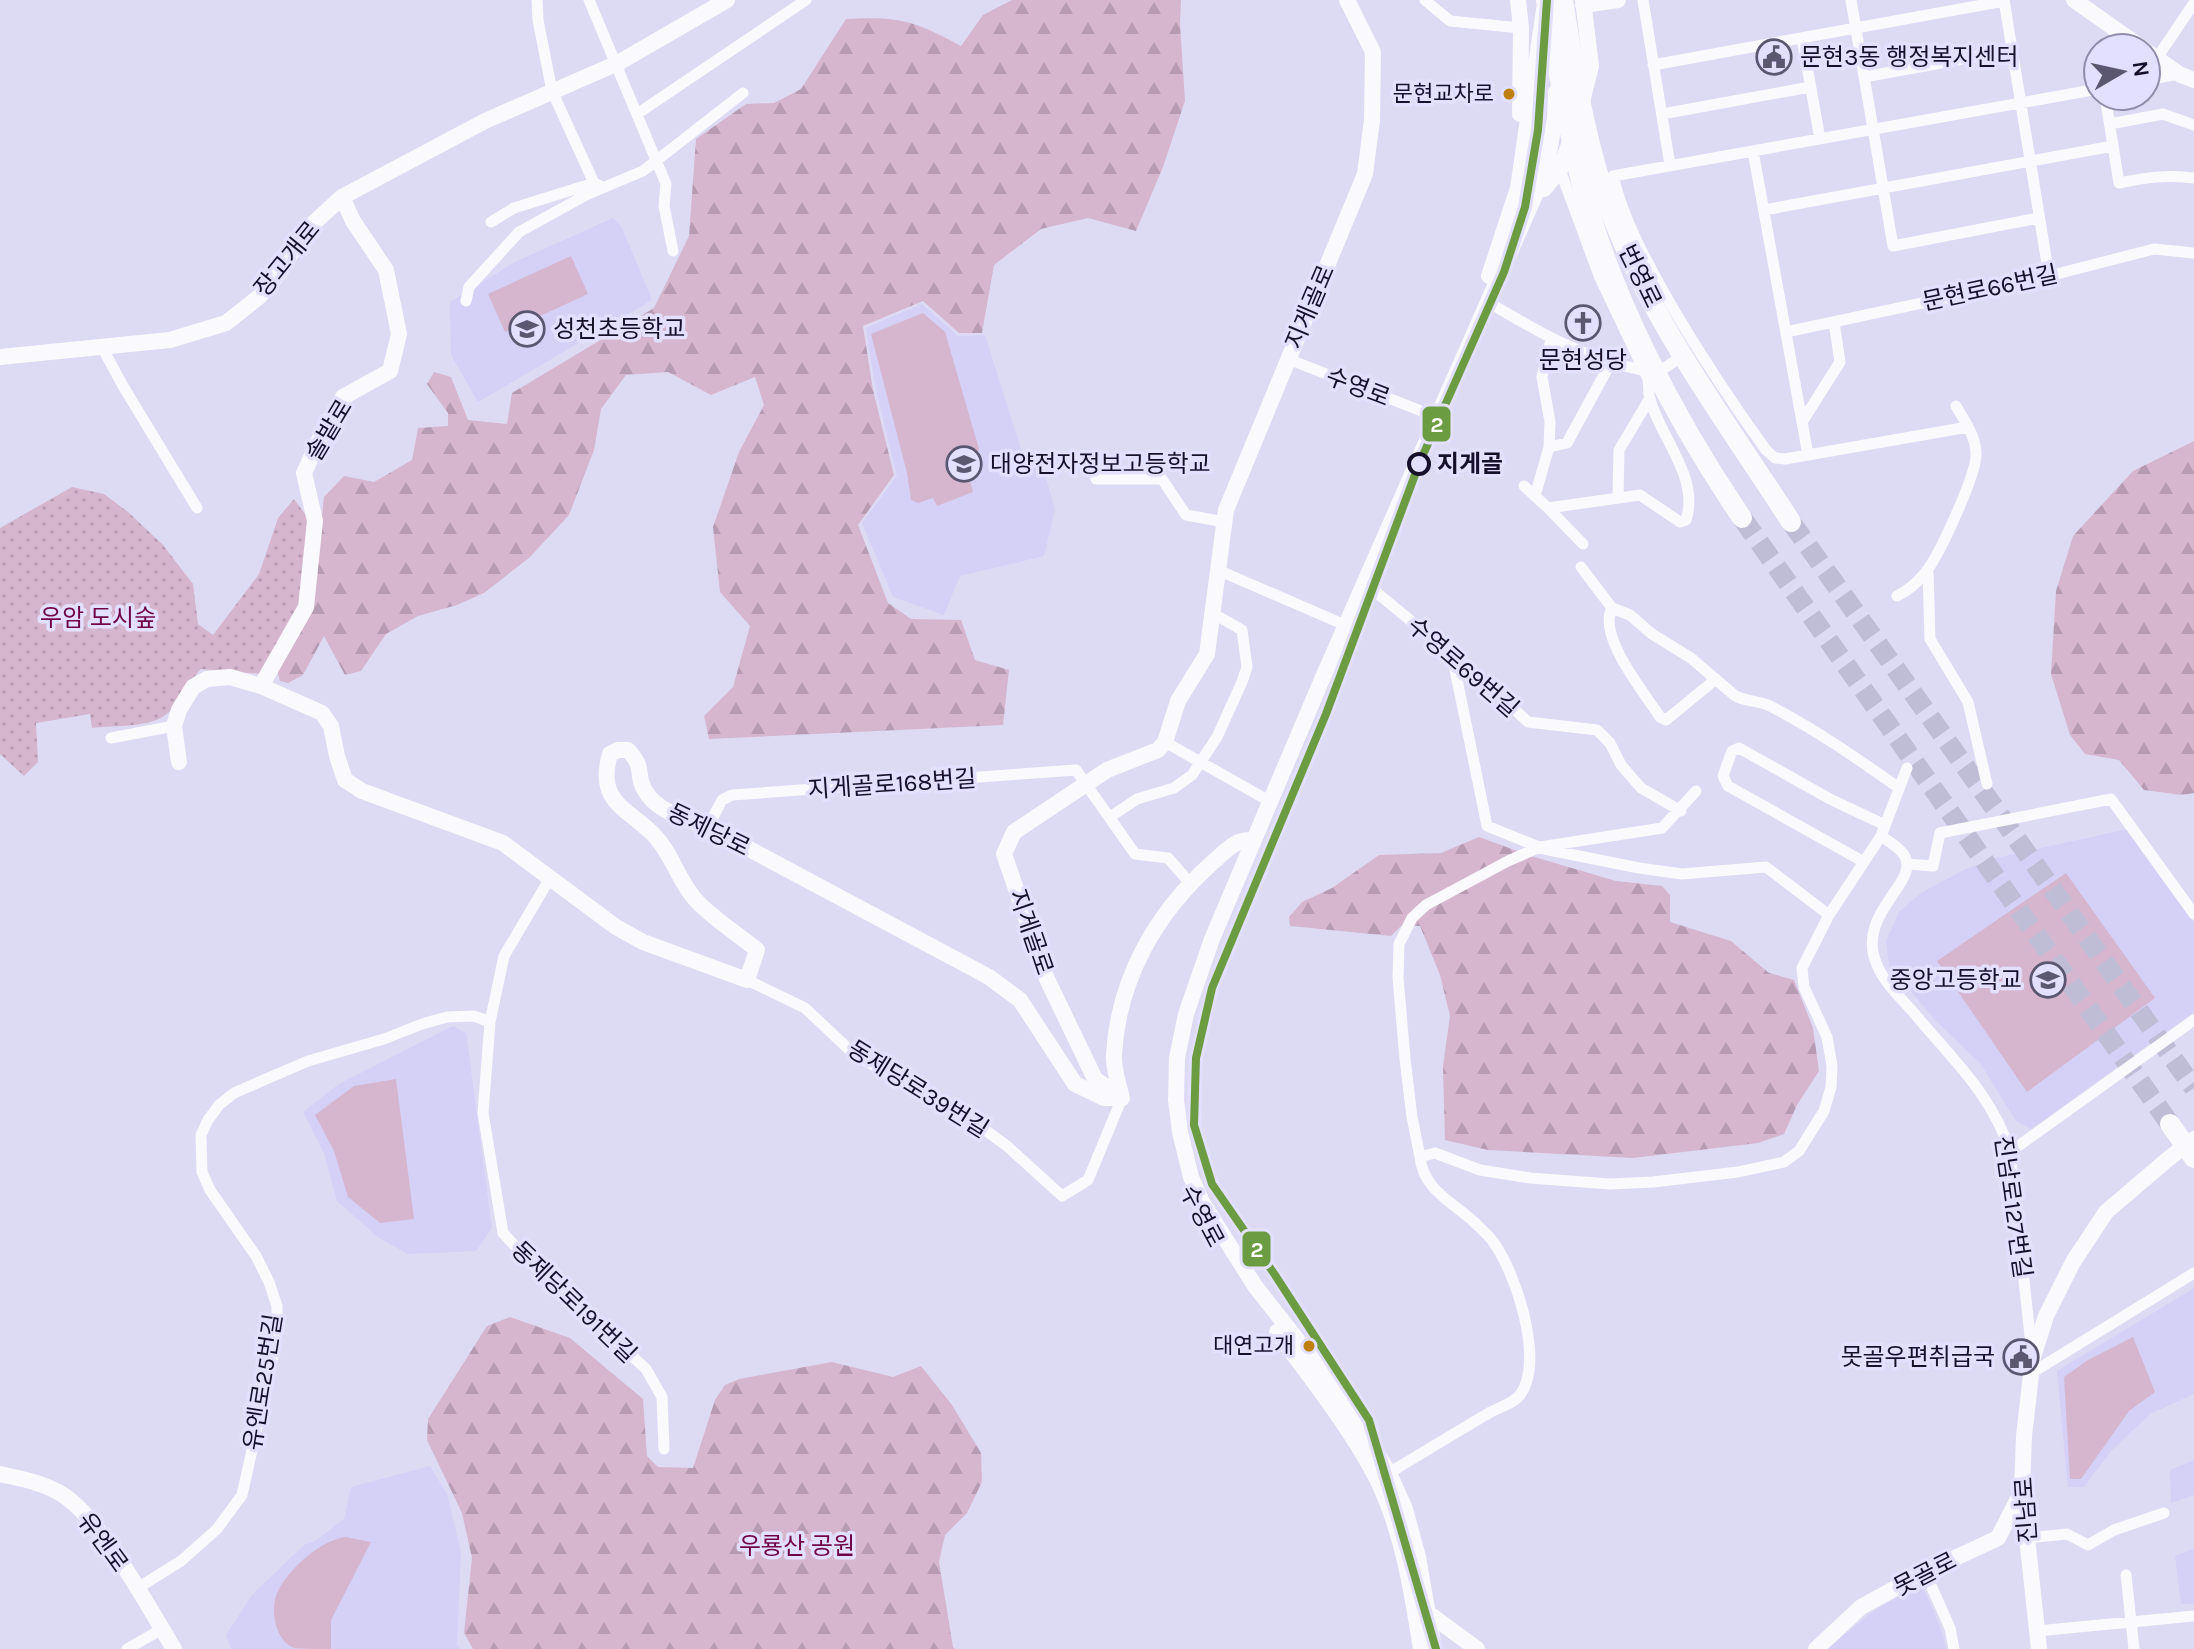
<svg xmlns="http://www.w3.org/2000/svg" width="2194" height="1649" font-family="Karla,'Noto Sans KR',sans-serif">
<defs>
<pattern id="grass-dots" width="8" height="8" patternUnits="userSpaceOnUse" patternTransform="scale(2)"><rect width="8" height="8" fill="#d6b6cf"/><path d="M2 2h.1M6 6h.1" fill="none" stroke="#b79bb2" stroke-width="1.8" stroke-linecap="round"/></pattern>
<pattern id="forest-firs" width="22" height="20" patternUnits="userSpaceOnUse" patternTransform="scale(2)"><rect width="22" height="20" fill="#d6b6cf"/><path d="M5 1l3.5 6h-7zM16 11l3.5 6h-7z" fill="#b79bb2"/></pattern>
</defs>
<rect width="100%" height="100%" fill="#dddaf4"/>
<path fill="#d4d0f6" d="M613 218 622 228 652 300 478 402 451 355 450 302 515 262Z
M922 304 958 336 985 335 1024 459 1043 468 1055 509 1044 556 960 576 944 615 893 597 862 523 897 476 876 390 866 328Z
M2128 829 2194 922V1012L2031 1129 2016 1121 1980 1063 1936 1021 1889 966 1886 941 1899 912 1921 893 1964 870 1996 858Z
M453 1026 466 1033 492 1228 476 1251 408 1254 379 1238 337 1201 324 1153 303 1112 339 1084Z
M2194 1288V1394L2150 1414 2111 1451 2084 1487H2068L2057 1371Z
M2194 1460V1495L2171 1503 2170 1470Z
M430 1466 447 1494 461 1552 457 1644 460 1649H231L226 1635 252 1595 304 1545 315 1541 344 1519 351 1487Z
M2194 1549V1604H2181L2175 1556Z
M1921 1583 1942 1631 1946 1649H1827L1871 1613Z"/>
<path fill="url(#grass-dots)" d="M72 487 104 494 128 512 163 545 193 584 198 624 213 635 259 574 278 518 294 499 310 521 299 607 262 674 201 669C188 682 183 698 171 710 155 729 114 725 92 728L90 714 36 723 38 762 24 776 0 754V528Z"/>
<path fill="url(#forest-firs)" d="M1012 0H1181L1180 24 1185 101 1163 167 1136 231 1088 218 1041 229 994 265 982 333H959L923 301 863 326 873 390 894 475 858 525 888 603 911 619 961 620 975 660 1009 670 1003 725 709 739 704 716 733 687 750 626 720 592 713 527 739 452 764 405 755 377 711 395 668 372 626 375 601 409 594 450 569 515 530 557 484 593 457 605 418 616 386 634 361 671 345 675 324 636 303 675 288 683 280 681 277 670 312 606 324 497 344 476 374 482 412 460 418 428 448 426V413L427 384 434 372 451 377 468 420 507 424 512 393 654 308 689 236 696 139 746 104 774 103 801 89 846 19C899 16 915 21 961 46L983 15Z
M2194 441V793L2182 795 2144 790 2119 760 2085 754 2070 735 2051 674 2056 591 2073 536 2133 471Z
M1479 837 1531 856 1616 881 1662 886 1670 895V922L1731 941 1769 973 1794 980 1813 1028 1819 1071 1797 1105 1784 1134 1758 1143 1633 1158 1488 1150 1445 1140 1443 1066 1450 1016 1440 975 1420 926H1401L1391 936 1290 926 1289 917 1302 902 1332 888 1379 855 1441 853Z
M510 1317 570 1338 643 1399 647 1456 658 1467 693 1468 715 1400 725 1385 739 1379 832 1362 893 1377 921 1366 952 1405 981 1453 982 1482 967 1513 945 1535 939 1562 953 1647 955 1649H473L464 1633 472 1558 462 1513 427 1440 428 1419 487 1326Z"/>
<path fill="#d6b6cf" d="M571 256 588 294 505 332 488 294Z
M923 313 945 332 979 449 975 460 965 464 973 492 937 506 933 498 918 503 911 500 907 473 871 334Z
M2066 873 2155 998 2027 1092 1937 961Z
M396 1079 414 1219 380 1223 348 1197 334 1151 315 1115 354 1086Z
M2133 1337 2155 1392 2129 1411 2081 1479H2070L2064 1377 2088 1360Z
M346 1537 371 1542 331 1620V1649C321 1649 304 1649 294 1648 274 1640 269 1606 279 1589 291 1567 321 1540 346 1537Z"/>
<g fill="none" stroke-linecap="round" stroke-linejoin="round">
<path stroke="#bfbcd6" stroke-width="20" stroke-dasharray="20 10" stroke-linecap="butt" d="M1742 518 2170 1124
M1791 522 2194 1088"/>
<path stroke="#faf9fd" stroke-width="11" d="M537 0 538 20 552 91 594 183
M589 0 666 184 664 206 673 251
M1425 0 1450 21 1521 28
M1643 0 1670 165
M1851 0 1893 246 2039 218
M2004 0 2049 276
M1802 38 1820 139
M2157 58 2194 3
M1653 65 2004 1
M1864 77 2012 50
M2146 80 2179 74
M2105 96 2119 183C2144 178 2168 174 2194 178
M637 114 806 0
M1662 114 1810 87
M2110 124 2163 114 2194 125
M1753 151 1808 455
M1560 170 1600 278 1648 379 1684 355
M1764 210 2113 146
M491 222 514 208 594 183 599 185
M466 301 469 287 519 232 588 194 643 171 743 93
M1488 302C1538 332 1585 359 1642 370
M1786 332 2049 276 2154 249 2194 253
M103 349 123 386 197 508
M1288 359 1429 414
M1802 422 1840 362 1834 322
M1968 427 1785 459 1775 458 1766 450C1732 403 1701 356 1671 305 1648 264 1624 222 1613 176L2098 89
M1549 447 1567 443 1610 364
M1096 479H1162L1186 515 1225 522
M1524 486 1548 508 1640 495 1680 522 1686 520C1700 478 1660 437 1650 399 1648 393 1649 386 1648 379
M1535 496 1549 447 1550 422 1542 377 1551 339
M1618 497 1619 450 1650 398
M1548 508 1583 544
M1581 567 1612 608 1630 615 1652 634 1691 658 1734 695C1745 702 1758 700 1770 706 1815 729 1858 759 1899 788
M1928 570 1930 639 1968 702 1987 784
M1220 571 1338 622
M1365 583 1479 677 1528 722 1597 730 1610 743 1621 765 1641 788 1681 811
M1897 596C1909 590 1917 583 1925 573 1939 556 1978 472 1976 452 1975 435 1964 420 1956 406
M1612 608C1597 636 1644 692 1660 717L1666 720 1716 679
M1452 655 1487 826 1544 849 1639 868 1682 874 1766 867 1829 915
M111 738 174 726
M1165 742 1262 797
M1110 817 1137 799 1174 788 1192 775 1217 737 1242 682 1247 667 1242 630 1214 614
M708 827 722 800 732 795 1076 770 1135 854 1168 858 1190 883
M1881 836C1888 841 1899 847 1904 855 1922 882 1854 913 1877 965 1885 984 1901 998 1914 1013 1951 1058 1993 1095 2010 1152L2032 1354
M1864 862 1728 786 1723 776 1732 751 1739 748 1830 799 1885 825
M1908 864 1933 866 1940 833 2111 799 2194 914
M550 878 504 956 490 1022 483 1113 503 1233 528 1260 646 1369 662 1397 664 1449
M747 980 805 1008 856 1056 955 1108 1007 1146 1062 1196 1088 1180 1122 1098
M2010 1152 2194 1020
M1420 1157 1412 1117 1405 1059 1398 977 1399 944 1412 918 1426 905 1508 861 1540 847 1662 828 1696 791
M2033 1372 2194 1273
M1389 1473C1422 1453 1455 1433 1489 1413 1499 1407 1513 1404 1520 1395 1545 1361 1516 1274 1494 1243 1489 1235 1480 1228 1473 1221 1452 1202 1423 1189 1420 1157L1435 1153 1480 1170 1530 1178 1610 1184 1653 1182 1738 1172 1784 1162 1799 1151 1824 1111 1831 1087 1832 1066 1827 1037 1804 987 1802 968 1829 915 1881 836 1907 768
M2026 1538 2067 1534 2088 1545 2114 1530 2164 1513
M1925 1572 1950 1628 1954 1649
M2126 1575 2134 1649
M136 1589 181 1561 217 1529 242 1495 273 1356 277 1329V1306L269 1282 256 1256 210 1190 202 1172 201 1135 208 1120 219 1105 234 1093 308 1061 384 1039 422 1024 447 1017 474 1016 490 1022
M2037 1631 2194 1616
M127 1649 162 1629"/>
<path stroke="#faf9fd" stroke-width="16" d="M1518 0 1521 28 1520 114
M2074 0 2142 48
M1583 5 1618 0
M2146 51 2179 74 2194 80
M1582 102 1591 66 1583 0
M1544 189 1560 170 1572 136
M1489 276 1518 188 1544 10
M0 357 170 340 226 323 260 296 280 272 304 232 342 197 485 121 618 63 727 0
M261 686 306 607 315 521 304 473 324 429 343 397 390 371 399 334 386 270 353 221 342 197
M179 762 174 726 179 710 193 687 207 679 230 677 261 686 322 713 331 726 337 756 345 780 362 791 503 843 616 927 643 942 747 980 757 950C738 934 709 916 694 898 678 879 671 852 653 834 627 808 596 802 610 754L618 750H628C646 770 635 772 644 789 656 812 686 819 708 827L989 977 1020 1000 1075 1084 1104 1098H1122
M1121 1097 1095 1079 1047 979 1004 854 1014 832 1107 770 1158 750 1165 742 1178 701 1207 654 1226 510 1365 174 1372 120 1373 52 1347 0
M1122 1098C1119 1085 1113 1069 1114 1055 1118 979 1156 913 1212 863 1225 852 1236 837 1253 841
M1277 1332C1312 1380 1351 1428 1378 1481 1403 1534 1412 1592 1421 1649
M0 1474C21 1479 41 1482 60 1493 100 1516 149 1608 174 1649
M1424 1610 1477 1649
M1434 1649 1418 1557 1405 1509 1389 1473 1343 1398 1255 1286 1202 1202 1191 1177 1180 1132 1176 1100 1177 1058 1186 1014 1212 939 1323 677 1546 170 1555 118 1556 92
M1816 1649 1861 1607 1925 1572 1998 1538 2021 1493
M2039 1649 2022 1491 2024 1436 2033 1357 2046 1316 2073 1262 2106 1212 2168 1159 2194 1139"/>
<path stroke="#faf9fd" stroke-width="20" d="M1546 0C1556 58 1565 116 1579 173 1608 292 1674 418 1742 518
M1563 0C1573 64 1583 128 1603 190 1642 311 1723 416 1791 522
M2170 1124 2194 1158"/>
<defs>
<path id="metro-1" d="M1436 1649 1369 1420 1275 1275 1212 1184 1194 1125 1196 1058 1212 988 1326 714 1419 464 1504 272 1525 207 1538 130 1547 0"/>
</defs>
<use href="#metro-1" stroke="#e3dffe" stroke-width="14"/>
<use href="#metro-1" stroke="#6c9c42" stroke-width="8"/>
</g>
<defs>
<symbol id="civic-ring" viewBox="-11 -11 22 22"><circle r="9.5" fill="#e3dffe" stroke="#5c5771" stroke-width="1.5"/><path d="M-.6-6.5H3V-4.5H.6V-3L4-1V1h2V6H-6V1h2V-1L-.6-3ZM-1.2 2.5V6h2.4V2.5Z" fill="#5c5771"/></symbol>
<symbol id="church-ring" viewBox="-11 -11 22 22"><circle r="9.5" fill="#e3dffe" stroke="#5c5771" stroke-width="1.5"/><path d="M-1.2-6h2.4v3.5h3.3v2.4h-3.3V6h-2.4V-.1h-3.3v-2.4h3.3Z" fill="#5c5771"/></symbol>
<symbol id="school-ring" viewBox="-11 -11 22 22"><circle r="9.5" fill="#e3dffe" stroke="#5c5771" stroke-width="1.5"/><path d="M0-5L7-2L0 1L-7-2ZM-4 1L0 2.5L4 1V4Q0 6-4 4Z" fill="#5c5771"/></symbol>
</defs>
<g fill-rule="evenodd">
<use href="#civic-ring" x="1754" y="37" width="40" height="40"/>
<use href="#church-ring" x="1563" y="303" width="40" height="40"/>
<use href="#school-ring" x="507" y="309" width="40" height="40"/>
<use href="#school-ring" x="944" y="444" width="40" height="40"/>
<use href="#school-ring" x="2028" y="960" width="40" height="40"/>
<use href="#civic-ring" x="2001" y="1337" width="40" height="40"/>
</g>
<g fill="#bf800b" stroke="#e3dffe" stroke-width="3">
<circle cx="1509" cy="94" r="7"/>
<circle cx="1309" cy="1346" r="7"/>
</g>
<circle fill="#e3dffe" stroke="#16102b" stroke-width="4" cx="1419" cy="464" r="10"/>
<g text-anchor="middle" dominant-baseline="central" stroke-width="7" stroke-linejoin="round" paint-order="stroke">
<g font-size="22" fill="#16102b" stroke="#e3dffe" text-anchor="end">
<text x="1494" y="94">문현교차로</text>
<text x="1294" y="1346">대연고개</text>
</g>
<g font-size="24" fill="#16102b" stroke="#e3dffe" text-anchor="start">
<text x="1800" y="57">문현3동 행정복지센터</text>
<text x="553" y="329">성천초등학교</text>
<text x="1583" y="360" text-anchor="middle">문현성당</text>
<text x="990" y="464">대양전자정보고등학교</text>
<text x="2022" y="980" text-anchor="end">중앙고등학교</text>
<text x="1995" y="1357" text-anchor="end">못골우편취급국</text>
</g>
<g font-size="24" fill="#16102b" stroke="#e3dffe">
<text transform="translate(287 259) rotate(-51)">장고개로</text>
<text transform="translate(1640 276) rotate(64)">번영로</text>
<text transform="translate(1990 288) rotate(-12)">문현로66번길</text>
<text transform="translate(1310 307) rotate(-67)">지게골로</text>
<text transform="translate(1358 387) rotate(21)">수영로</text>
<text transform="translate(329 430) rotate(-59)">솔밭로</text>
<text transform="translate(1463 667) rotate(41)">수영로69번길</text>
<text transform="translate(892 784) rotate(-4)">지게골로168번길</text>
<text transform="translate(709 830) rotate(26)">동제당로</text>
<text transform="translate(1031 932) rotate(71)">지게골로</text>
<text transform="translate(918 1089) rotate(32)">동제당로39번길</text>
<text transform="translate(2013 1207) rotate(82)">진남로127번길</text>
<text transform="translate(1202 1216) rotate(62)">수영로</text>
<text transform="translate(574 1302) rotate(44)">동제당로191번길</text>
<text transform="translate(263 1382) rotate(-81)">유엔로25번길</text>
<text transform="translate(2026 1510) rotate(-94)">진남로</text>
<text transform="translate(103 1542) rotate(54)">유엔로</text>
<text transform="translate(1925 1574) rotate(-27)">못골로</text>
</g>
<g font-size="24" font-weight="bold" fill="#16102b" stroke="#e3dffe" text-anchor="start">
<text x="1437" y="464">지게골</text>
</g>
<g font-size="24" fill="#6f0047" stroke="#e3dffe">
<text x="98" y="618">우암 도시숲</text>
<text x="797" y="1546">우룡산 공원</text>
</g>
</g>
<g stroke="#e3dffe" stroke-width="3">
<rect x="1421" y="405" width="31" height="38" rx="8" fill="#6c9c42"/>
<rect x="1241" y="1230" width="31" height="38" rx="8" fill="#6c9c42"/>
</g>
<g font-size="22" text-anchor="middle" font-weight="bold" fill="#fff">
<text x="1437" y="432">2</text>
<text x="1257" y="1257">2</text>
</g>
<g transform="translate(2122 72) rotate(81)"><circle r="38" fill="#e3dffe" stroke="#918caa" stroke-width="2"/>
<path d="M0-6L14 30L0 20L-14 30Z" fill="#5c5771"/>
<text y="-12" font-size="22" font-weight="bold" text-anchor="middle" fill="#16102b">N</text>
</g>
</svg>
